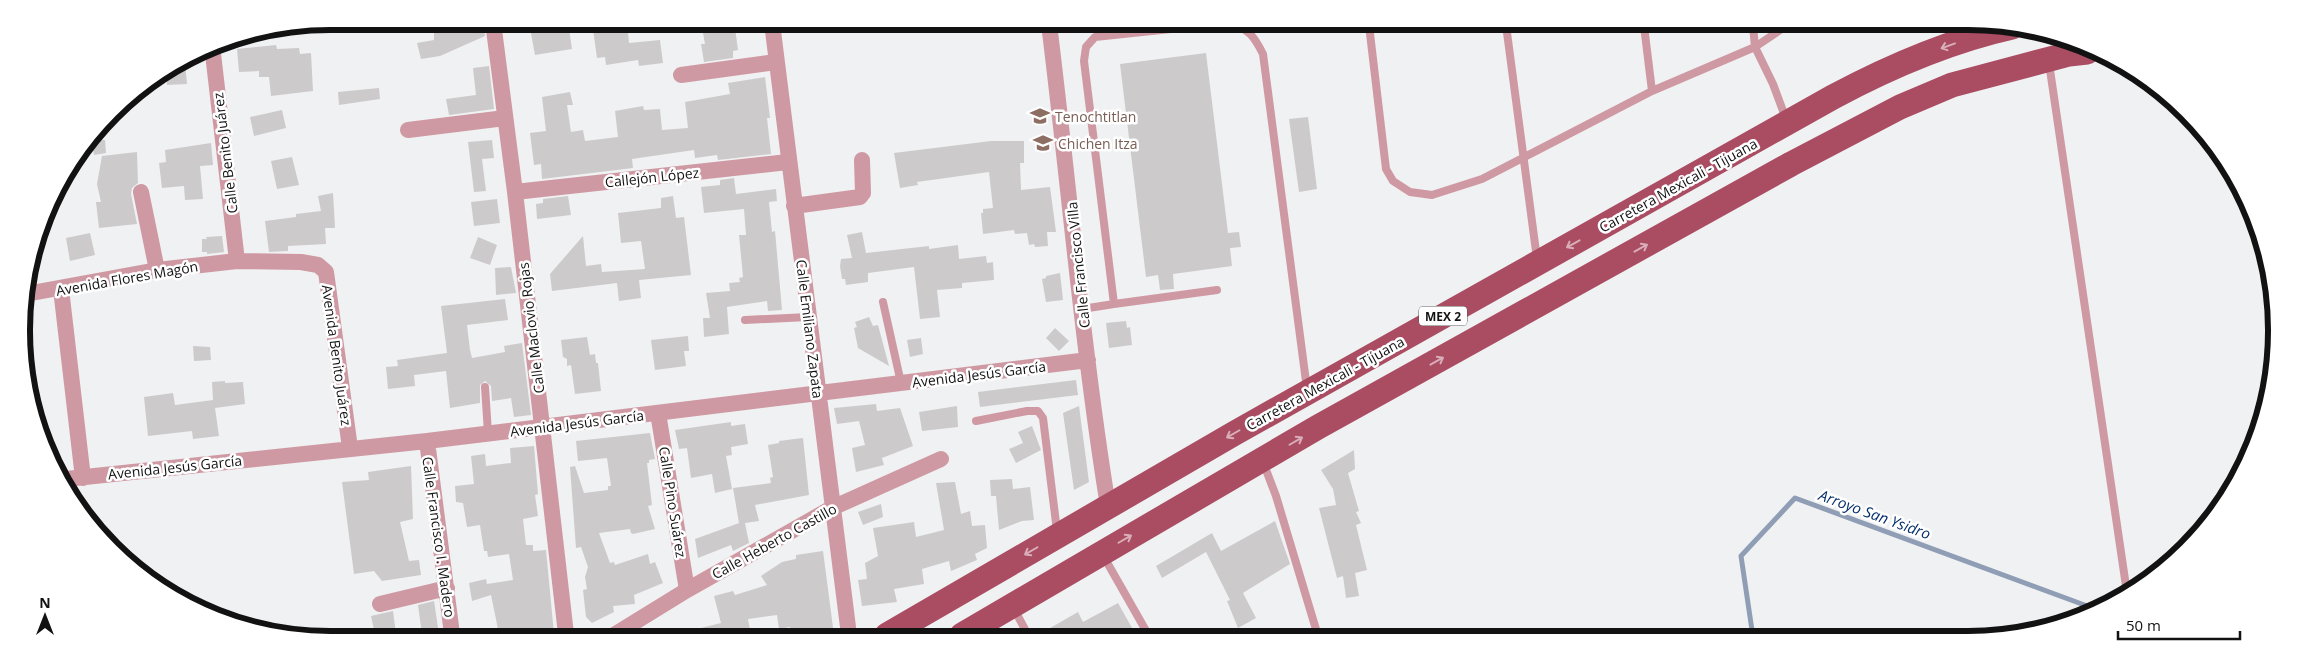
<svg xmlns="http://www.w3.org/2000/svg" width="2298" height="661" font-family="'Open Sans',sans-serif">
<rect width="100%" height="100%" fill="#f0f1f3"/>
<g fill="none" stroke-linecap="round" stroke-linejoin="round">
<path stroke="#8f9eb5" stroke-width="5" d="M1753 637 1741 556 1795 498 2098 610"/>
</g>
<path fill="#cdcacb" d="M444 22H483L485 36 440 56 421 59 417 43 434 40V30L445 28Z
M568 22 572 49 535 55 530 28Z
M592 22H627L629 43 660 40 663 63 639 66 638 60 606 65 605 57 597 58Z
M735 28 738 50 733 51V58L704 62 701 44H705L703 33Z
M276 45 277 49 299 48 300 54 311 53 313 91 271 96 269 77H259V71L239 72 237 49Z
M1206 53 1228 233 1239 232 1241 247 1230 248 1232 266 1173 274 1174 289 1160 290 1158 275 1146 277 1120 64Z
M185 62 187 84 167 85 166 74Z
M489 66 494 109 449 115 446 99 476 95 473 68Z
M765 77 770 118H767L771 154 718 160 717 155 695 158 694 150 632 159 633 168 542 179 541 164 534 165 530 133 546 131 542 97 570 92 573 105H567L571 132 583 130 585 141 618 137 615 111 643 106 644 110 660 109 662 130 688 128 685 102 730 94 728 83Z
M379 88 380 99 339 105 338 92Z
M282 110 286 128 254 136 250 117Z
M1308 117 1317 189 1299 192 1289 119Z
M94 140H105L106 153 94 155 92 143Z
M492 140 494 158 482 159 486 191 474 192 468 142Z
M991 141H1024V163H1020L1021 190 1050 187 1056 232H1047L1048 246 1035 247 1034 244 1029 245 1027 233 1015 234 1014 230 983 234 981 213H983V209L993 208 989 172 917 182 918 185 900 188 894 153Z
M211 143 213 165 200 166 203 199 185 200 184 186 162 188 159 163 166 162 165 150Z
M137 152 138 183 132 188 131 194 137 224 99 228 96 202H101L97 184 102 156Z
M292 157 299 185 277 189 271 161Z
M734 178 736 194 776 189 777 201 769 202 772 232 775 231 782 310 768 311 767 301 727 307 729 334 704 337 703 318H710L706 293 730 291 729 283 740 282 739 278 743 277 739 235H746L744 209 704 213 701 187 720 185V180Z
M333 193 335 228H325L326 244 288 246V251L269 252 265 221 296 217V214L321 211 318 196Z
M568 196 571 215 537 219 536 204 543 203V199Z
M673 196 676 218 684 217 691 275 639 280 641 298 619 301 617 283 552 291 550 274 583 236 586 266 601 264 602 272 645 269 641 241 621 243 618 213 661 208V198Z
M497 199 500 223 474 226 471 202Z
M862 232 866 253 929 246V249L958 245 959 259 986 256 987 263 993 262 994 280 962 283V288L937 290 940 317 920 319 914 267 868 273V282L846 285 845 279H842L840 266 841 259 852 258 847 235Z
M90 233 95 255 70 261 66 238Z
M222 236 224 252 207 254V252H202V239H207L206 237Z
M478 237 497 245 490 265 470 258Z
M511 267 516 293 496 295 495 268Z
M1060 273 1063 300 1046 302 1042 279 1046 278V276Z
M505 299 508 320 467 325 470 350 472 358 505 352 504 346 522 343 531 415 514 417 511 398 492 401 491 386 485 381 480 385V403L450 408 446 371 414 375 415 386 388 389 386 367 398 366 397 360 447 353 441 306Z
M869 317 873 326 878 325 889 366 858 348 854 328 857 327 855 322Z
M1126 321 1127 328 1130 327 1132 345 1109 348 1106 323Z
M1055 328 1069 341 1059 351 1046 338Z
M688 336 689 351H684L686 366 655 370 651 340Z
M587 337 590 355 595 354 596 363H598L601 391 575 394 571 365 567 366V359L563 357 561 340Z
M921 338 923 354 910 357 907 340Z
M193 346 210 347 211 360 194 361Z
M1076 380 1078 395 980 407 978 392Z
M225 381V383L243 382 245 404 215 408 219 436 193 439 192 431 148 436 144 397 173 393 175 405 213 400 212 382Z
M876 404 877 411 900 408 913 446 882 458 884 465 856 472 852 448 865 445 859 421 837 424 834 408Z
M957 406 958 427 922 431 919 412Z
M1079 406 1089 482 1074 490 1063 413Z
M731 422V426L745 424 748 444 731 447 732 455 726 456 732 489 715 493 712 474 691 478 687 448 679 449 675 430Z
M1032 426 1041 450 1016 463 1009 449 1023 443 1018 432Z
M650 433 655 459 649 460V463H647L652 505 648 506 655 529 633 534 631 533 630 529 599 533 610 563 614 562 615 565 648 554 650 564 655 562 663 583 634 595 635 604 613 606 614 612 592 623 586 617 583 590 587 589 585 577 588 567 581 547 576 548 570 467 575 466 584 493 608 490V486H611L607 458 578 461 576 441Z
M803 438 809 495 755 505 759 521 745 523 749 543 733 551 731 545 698 558 695 539 739 523 733 488 771 483 770 478 773 477 768 445 779 443V441Z
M534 446 538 494 535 495 538 516 523 519 526 545H533V551L546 550 554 634H499L491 595 472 601 469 583 486 579 487 584 513 580 509 554 488 557 487 551H484L480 525 467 527 463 503 456 502 455 486 474 484 471 456 485 454 486 466 511 463 510 448Z
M1354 450 1355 469 1348 473 1359 511 1356 512 1361 523 1356 525 1367 570 1355 573 1359 596 1346 598 1343 576 1337 578 1319 508 1336 505 1333 489 1321 470Z
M411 466 413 519 400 522 409 561 419 560 421 575 382 581 374 571 354 574 342 482 369 480 368 472Z
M1012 479 1013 489 1030 487 1034 520 1022 521 999 530 996 496H991L990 480Z
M955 482 961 514 970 511 972 526 985 525 987 548 975 554 977 560 951 571 949 561 922 569 924 584 894 589 897 602 862 606 858 580 867 579 865 563 878 556 873 528 914 522 916 537 944 530 936 483Z
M881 504 883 517 863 525 858 512Z
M1275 521 1290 564 1243 593 1256 618 1238 628 1227 601 1230 600 1206 552 1162 578 1156 566 1212 533 1221 551Z
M823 551 834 635H791L790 627 779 629 777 615 748 619 751 635H694L693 630 721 623 714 596 733 591 735 595 767 585 761 576 782 562 796 559V555Z
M434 601 439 634H422L418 605Z
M1118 603 1136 635H1038L1078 612 1083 622Z
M393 611 396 634H375L371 616Z"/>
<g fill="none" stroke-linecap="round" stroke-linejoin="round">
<path stroke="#cf99a3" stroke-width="8" d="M1230 24C1249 28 1255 38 1263 54L1307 389
M1369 25 1386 169 1393 181 1410 192 1432 195 1482 179 1652 91 1755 47 1753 26
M1506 25 1537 259
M1644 26 1652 91
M2049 63 2127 593
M1786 119 1773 84 1755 47 1786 26
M883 302 901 383
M1114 304 1217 290
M1082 309 1114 304 1084 61 1086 47 1095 37 1218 24
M745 320 808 317
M485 387 488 433
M976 421 1027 411H1038L1043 418 1057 531
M1263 462 1276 496 1318 636
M1104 557 1149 636
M1013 607 1028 635"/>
<path stroke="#cf99a3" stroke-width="16" d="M493 22 515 192 566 634
M772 23 849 635
M1049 24C1069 184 1082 346 1108 506
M212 45 237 261
M681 75 776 62
M408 130 505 118
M141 192 157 270
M515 192 788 162
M794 206 860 197 863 193 862 160
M61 289 83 478
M26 294 157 270 237 261 301 262 318 265 326 272 350 448
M658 413 687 590
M427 441 452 634
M66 479 427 441 1088 360
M380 604 447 588
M614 635 687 590 832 508 941 459"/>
<path stroke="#aa4c62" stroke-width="25" d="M887 635 1235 433 1833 97C1889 67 1949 41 2012 27
M962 635 1318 427 1791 164 1900 107 1952 85 2069 54 2087 52"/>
</g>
<defs><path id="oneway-shaft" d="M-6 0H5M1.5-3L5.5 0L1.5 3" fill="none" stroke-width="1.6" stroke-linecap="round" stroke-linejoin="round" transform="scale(1.25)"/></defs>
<g stroke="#d9aeb8">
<use href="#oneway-shaft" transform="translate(1948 46) rotate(160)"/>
<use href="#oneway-shaft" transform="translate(1573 244) rotate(151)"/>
<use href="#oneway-shaft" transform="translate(1641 248) rotate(-29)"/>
<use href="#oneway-shaft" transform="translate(1437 361) rotate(-29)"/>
<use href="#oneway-shaft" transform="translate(1233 434) rotate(150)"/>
<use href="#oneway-shaft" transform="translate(1296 441) rotate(-30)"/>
<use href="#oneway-shaft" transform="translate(1125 539) rotate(-30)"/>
<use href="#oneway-shaft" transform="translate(1031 551) rotate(150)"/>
</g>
<defs>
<symbol id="school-bare" viewBox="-9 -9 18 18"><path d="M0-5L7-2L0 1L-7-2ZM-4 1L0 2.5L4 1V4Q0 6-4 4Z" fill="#8d6e63" stroke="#fff" stroke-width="2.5" paint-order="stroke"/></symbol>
</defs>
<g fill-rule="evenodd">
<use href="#school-bare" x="1026" y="102" width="28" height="28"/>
<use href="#school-bare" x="1029" y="129" width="28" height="28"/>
</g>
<g text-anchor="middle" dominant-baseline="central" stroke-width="5" stroke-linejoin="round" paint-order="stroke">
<rect fill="#fff" stroke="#59595a" stroke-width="1" x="1419" y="306.5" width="48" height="19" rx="4"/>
<g font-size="12" font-weight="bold" fill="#121213">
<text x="1443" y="316">MEX 2</text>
</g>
<g font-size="14" fill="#785e54" stroke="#fff" text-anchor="start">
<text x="1055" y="116">Tenochtitlan</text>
<text x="1058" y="143">Chichen Itza</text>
</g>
<g font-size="14" fill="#121213" stroke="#fff">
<text transform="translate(225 153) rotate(-97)">Calle Benito Juárez</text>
<text transform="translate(652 177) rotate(-6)">Callejón López</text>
<text transform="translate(1678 185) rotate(-29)">Carretera Mexicali - Tijuana</text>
<text transform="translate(1078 265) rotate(-96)">Calle Francisco Villa</text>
<text transform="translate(127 278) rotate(-10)">Avenida Flores Magón</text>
<text transform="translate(531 328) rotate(-97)">Calle Maclovio Rojas</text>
<text transform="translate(810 329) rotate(83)">Calle Emiliano Zapata</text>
<text transform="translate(337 355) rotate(82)">Avenida Benito Juárez</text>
<text transform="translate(979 374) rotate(-7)">Avenida Jesús García</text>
<text transform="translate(1325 383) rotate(-29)">Carretera Mexicali - Tijuana</text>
<text transform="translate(577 423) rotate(-7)">Avenida Jesús García</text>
<text transform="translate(175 467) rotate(-6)">Avenida Jesús García</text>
<text transform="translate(673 502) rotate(81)">Calle Pino Suárez</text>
<text transform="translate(439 537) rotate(82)">Calle Francisco I. Madero</text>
<text transform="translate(774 541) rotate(-29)">Calle Heberto Castillo</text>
</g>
<g font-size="15" font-style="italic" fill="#032e6b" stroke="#fff">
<text transform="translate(1875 514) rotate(20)">Arroyo San Ysidro</text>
</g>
</g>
<path d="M0 0H2298V661H0ZM330 30H1968A300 300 0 0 1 2268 330V331A300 300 0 0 1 1968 631H330A300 300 0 0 1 30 331V330A300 300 0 0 1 330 30Z" fill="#fff" fill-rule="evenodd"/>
<path fill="none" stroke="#121213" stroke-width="6" d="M330 30H1968A300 300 0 0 1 2268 330V331A300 300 0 0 1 1968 631H330A300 300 0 0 1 30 331V330A300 300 0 0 1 330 30Z"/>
<g transform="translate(45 616)" stroke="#ffffff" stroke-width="4" paint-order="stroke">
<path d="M0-4L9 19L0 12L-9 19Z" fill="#121213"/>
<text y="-8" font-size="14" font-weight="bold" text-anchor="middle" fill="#121213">N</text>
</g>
<path d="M2118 631v8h122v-8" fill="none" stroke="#121213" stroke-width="2.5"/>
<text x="2126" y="631" font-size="15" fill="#121213" stroke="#ffffff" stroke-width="4" paint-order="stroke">50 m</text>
</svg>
